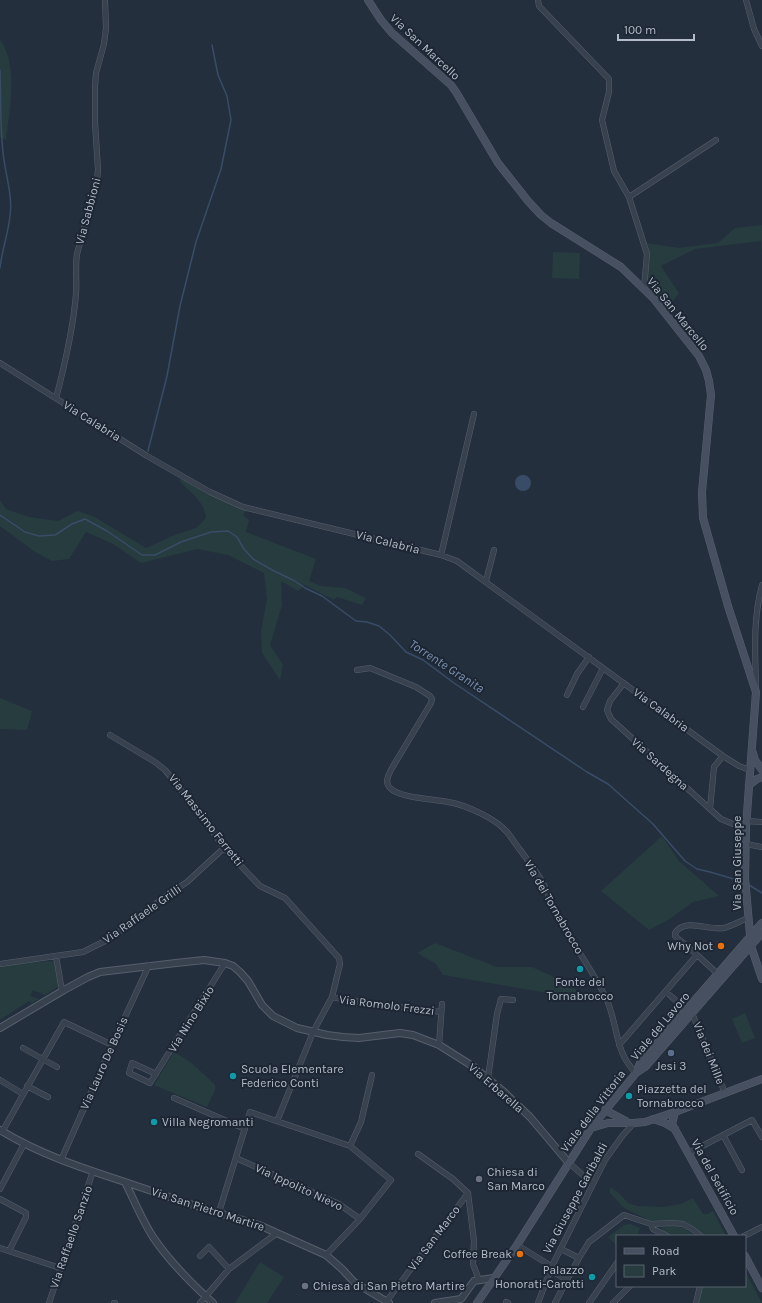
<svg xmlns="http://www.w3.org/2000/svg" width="762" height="1303" font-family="Karla,sans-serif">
<rect width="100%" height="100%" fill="#242f3e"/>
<path fill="#263c3f" d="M0 40C19 64 9 112 6 140L0 137Z
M762 225V257L761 241 695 249 661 266 679 293 668 307 646 286 649 254 647 243 679 248 718 243 735 228Z
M553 252 580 253 579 279 552 278Z
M181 478 206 493 246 511 243 515 249 520 246 532 316 559 309 581 321 586 345 588 366 598 362 605 337 597 334 600 305 585 298 591 281 581 282 605 270 645 283 665 280 680 262 653 261 631 267 599 264 573 228 555 197 549 141 563 113 544 86 532 69 559 52 561 35 552 0 526V500L6 509 29 517 58 521 77 511 93 516 146 548 177 534 196 528 206 518C205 503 191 492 180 482Z
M0 698 32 711 27 730 0 729Z
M662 836 679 861 719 896 693 902 668 920 649 930 601 891Z
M435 943 497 967H532L571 985 582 995 577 998 443 975 436 964 417 953Z
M55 961 59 983 58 987 45 995 33 990 30 996 39 999 32 1003 29 1001 0 1020V964Z
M745 1013 755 1038 742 1043 732 1019Z
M174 1052C190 1060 202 1072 215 1085V1090L207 1107 154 1085Z
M610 1187 618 1192 628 1203 637 1206 663 1207 681 1204 693 1198 703 1214H708L713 1211 726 1236H705L685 1222 672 1220 651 1221 624 1208 610 1193Z
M630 1224 640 1228 637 1236H617V1246L608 1237 624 1225Z
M669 1226 684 1228 695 1236H673L661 1231 662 1227Z
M260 1262 284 1277 267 1303H235Z
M745 1271 762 1303H698L702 1286H745Z"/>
<path fill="#394c67" d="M515 483a8 8 0 1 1 16 0a8 8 0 1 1-16 0Z"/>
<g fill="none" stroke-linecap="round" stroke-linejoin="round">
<path stroke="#394c67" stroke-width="1.5" d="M0 70C1 97 0 125 3 152 5 174 13 195 10 216 8 234 2 250 0 268
M148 451 167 376 180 306 196 242 221 169 231 120 227 96 218 75 212 45
M0 515 25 532 39 536 55 535 72 524 85 519 107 531 142 555H155L181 542 211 532 228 531 237 537 244 549 253 559 274 571 293 580 305 588 322 596 356 621 367 622 379 626 390 635 406 652 423 660 454 683 587 772 608 784 653 824 685 861 697 869 710 872 744 882
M749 885 762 893"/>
<defs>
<path id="minor" d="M538 0 539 6 609 79V92L602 120 614 171 629 197
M746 0 754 29 762 46
M644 288 647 254 629 197 716 140
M0 363 147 456 210 492 243 507 441 555 457 561 723 756 739 766 750 770
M56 398C65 364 73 330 76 294 77 280 75 267 77 254L97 180 98 170 95 122V87L96 73 104 44 106 28 105 0
M441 555 474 414
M486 581 494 550
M357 670 370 668 416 687 430 696 432 699 431 703 392 768C389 774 384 782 390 788 399 798 434 799 448 802 466 805 495 818 507 832 512 838 516 845 521 851 528 861 536 871 542 881 548 893 552 906 558 917 573 945 592 969 606 998 618 1023 614 1052 636 1073
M624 683 610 701 607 710 611 719 721 819 738 826 746 827
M756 685C755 652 753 618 762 585
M567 695 577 674 589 657
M583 707 603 668
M110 735 155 762 165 770 202 816 224 848 260 886 285 898 339 958 340 964 332 997 313 1032 277 1121
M710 809 714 767 723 756
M747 821 762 822
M746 844 762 847
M697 955 675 936V933C686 917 709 931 724 928 732 926 740 921 748 918
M56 956 62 991
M0 964 83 952 111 938 166 896 187 882 224 848
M666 992 687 1010
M332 997C368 1004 405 1007 441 1012
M692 1013 725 1093
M439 1045 442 1004
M619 1045 697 955 718 974
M23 1048 57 1067
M156 1074 132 1063 129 1073 150 1083 225 963
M488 1078 497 1014 501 999 513 1000
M0 1080 23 1094
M27 1086 48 1097
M174 1098 245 1129
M2 1132 64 1022 112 1045
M723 1135 742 1170
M350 1146 361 1122 372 1075
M689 1153 752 1120 762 1137
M418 1154 453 1179 468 1193 474 1241 473 1264 479 1280
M236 1158 339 1204 360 1219
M61 1160 112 1045 149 965
M568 1162 593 1184
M0 1189 24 1144
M0 1199 26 1213V1217L9 1251
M219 1212 250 1112 350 1146 391 1180 360 1219 326 1255
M651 1224 653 1229 667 1236
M744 1236 762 1227
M517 1245 548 1264
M0 1248 60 1268
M561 1249 579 1258
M200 1256 209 1247 229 1269
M550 1270 567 1280 555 1303
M567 1280 579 1258 589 1242 624 1215 651 1224 672 1223 683 1224 692 1229 701 1236
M386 1302 468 1193
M506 1302 508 1303
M49 1303 93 1171
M114 1303H115
M200 1303 229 1269 277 1233
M538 1303 552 1266 605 1160 623 1135 634 1123
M589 1303 617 1263
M613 1303 630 1286
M696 1303 700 1286"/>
<path id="tertiary" d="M0 1028 64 990 88 977 100 972 176 963 204 960 225 963 233 966 240 972 248 981 262 1005 273 1016 297 1028 327 1035 343 1037 359 1038 400 1033 413 1035 439 1045 474 1067 503 1091 530 1117 568 1162
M0 1130C39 1154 82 1168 125 1182 134 1200 142 1220 153 1237 169 1261 192 1284 213 1303
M125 1182 193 1205 259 1225 326 1255 342 1269 354 1282 389 1303
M435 1303 461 1299 474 1281 493 1278"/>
<path id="secondary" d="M368 0 381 20 392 33 451 85 456 92 498 163 528 201 541 215 551 223 621 267 654 299 699 356 706 370 709 381 711 395 702 492 703 518 728 606 756 692 746 827 745 878 751 946 762 979
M753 753 755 760 762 770
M749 785 757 779 762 777
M636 1073 645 1067 762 933
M605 1110 626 1121
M675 1112 672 1124 734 1236
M653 1119 665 1123 675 1129
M591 1128 608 1123H634L645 1122 675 1112 762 1079
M745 1256 762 1288
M477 1303 517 1245 591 1128 636 1073 640 1063 762 923"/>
</defs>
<use href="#minor" stroke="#565f6c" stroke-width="6"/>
<use href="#tertiary" stroke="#565f6c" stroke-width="8"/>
<use href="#secondary" stroke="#565f6c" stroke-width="8"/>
<use href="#minor" stroke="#38414e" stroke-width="5"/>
<use href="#tertiary" stroke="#38414e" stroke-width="6"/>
<use href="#secondary" stroke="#465061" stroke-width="7"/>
</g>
<g fill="#e8710a" stroke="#1d2633" stroke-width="1.5">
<circle cx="721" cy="946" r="4"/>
<circle cx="520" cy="1254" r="4"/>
</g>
<g fill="#0f9aa8" stroke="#1d2633" stroke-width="1.5">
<circle cx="580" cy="969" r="4"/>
<circle cx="233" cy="1076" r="4"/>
<circle cx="629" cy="1096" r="4"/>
<circle cx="154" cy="1122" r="4"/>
<circle cx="592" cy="1277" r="4"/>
</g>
<circle fill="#5c6f8a" stroke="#1d2633" stroke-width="1.5" cx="671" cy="1053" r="4"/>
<g fill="#6b7280" stroke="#1d2633" stroke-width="1.5">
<circle cx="479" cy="1179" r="4"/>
<circle cx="305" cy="1286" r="4"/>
</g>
<g text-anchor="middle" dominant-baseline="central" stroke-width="4" stroke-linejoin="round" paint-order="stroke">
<g font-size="12" fill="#b4bcc9" stroke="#1d2633">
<text transform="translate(425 47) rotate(43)">Via San Marcello</text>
<text transform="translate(88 211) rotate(-75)">Via Sabbioni</text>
<text transform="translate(678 314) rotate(51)">Via San Marcello</text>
<text transform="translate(92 421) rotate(32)">Via Calabria</text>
<text transform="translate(388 542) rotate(14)">Via Calabria</text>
<text transform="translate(661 710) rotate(36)">Via Calabria</text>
<text transform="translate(660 764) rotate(42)">Via Sardegna</text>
<text transform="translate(206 820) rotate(52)">Via Massimo Ferretti</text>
<text transform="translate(737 863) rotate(-90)">Via San Giuseppe</text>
<text transform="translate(554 907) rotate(60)">Via del Tornabrocco</text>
<text transform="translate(142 914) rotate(-35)">Via Raffaele Grilli</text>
<text transform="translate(387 1005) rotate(7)">Via Romolo Frezzi</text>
<text transform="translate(191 1019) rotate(-58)">Via Nino Bixio</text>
<text transform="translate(660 1026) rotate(-50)">Viale del Lavoro</text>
<text transform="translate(709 1053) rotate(68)">Via dei Mille</text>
<text transform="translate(104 1063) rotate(-66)">Via Lauro De Bosis</text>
<text transform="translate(496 1088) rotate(41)">Via Erbarella</text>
<text transform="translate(593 1111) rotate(-53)">Viale della Vittoria</text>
<text transform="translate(715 1177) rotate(61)">Via del Setificio</text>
<text transform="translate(299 1187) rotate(25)">Via Ippolito Nievo</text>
<text transform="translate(575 1198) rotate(-62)">Via Giuseppe Garibaldi</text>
<text transform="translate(208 1209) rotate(18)">Via San Pietro Martire</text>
<text transform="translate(71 1237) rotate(-71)">Via Raffaello Sanzio</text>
<text transform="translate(434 1238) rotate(-53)">Via San Marco</text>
</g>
<g font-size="12" fill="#b4bcc9" stroke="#1d2633" text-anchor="start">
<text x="713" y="946" text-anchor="end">Why Not</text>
<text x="580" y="982" text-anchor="middle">Fonte del<tspan x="580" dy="14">Tornabrocco</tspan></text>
<text x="671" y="1066" text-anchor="middle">Jesi 3</text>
<text x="241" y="1069">Scuola Elementare<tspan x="241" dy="14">Federico Conti</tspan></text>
<text x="637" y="1089">Piazzetta del<tspan x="637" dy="14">Tornabrocco</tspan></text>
<text x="162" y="1122">Villa Negromanti</text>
<text x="487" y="1172">Chiesa di<tspan x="487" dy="14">San Marco</tspan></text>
<text x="512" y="1254" text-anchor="end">Coffee Break</text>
<text x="584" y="1270" text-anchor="end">Palazzo<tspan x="584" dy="14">Honorati-Carotti</tspan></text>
<text x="313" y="1286">Chiesa di San Pietro Martire</text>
</g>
<g font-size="13" font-style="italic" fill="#7c92b1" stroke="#1d2633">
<text transform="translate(447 666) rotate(33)">Torrente Granita</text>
</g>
</g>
<rect x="616" y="1235" width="130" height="52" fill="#1d2633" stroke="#59626f"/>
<rect x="624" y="1248" width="20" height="6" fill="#465061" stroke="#59626f"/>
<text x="652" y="1255" font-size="12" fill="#b4bcc9">Road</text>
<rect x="624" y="1265" width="20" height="12" fill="#263c3f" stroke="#59626f"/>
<text x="652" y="1275" font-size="12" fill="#b4bcc9">Park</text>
<path d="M618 34v6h76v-6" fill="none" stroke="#b4bcc9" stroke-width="2"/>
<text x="624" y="34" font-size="12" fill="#b4bcc9" stroke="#1d2633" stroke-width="3" paint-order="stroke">100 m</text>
</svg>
